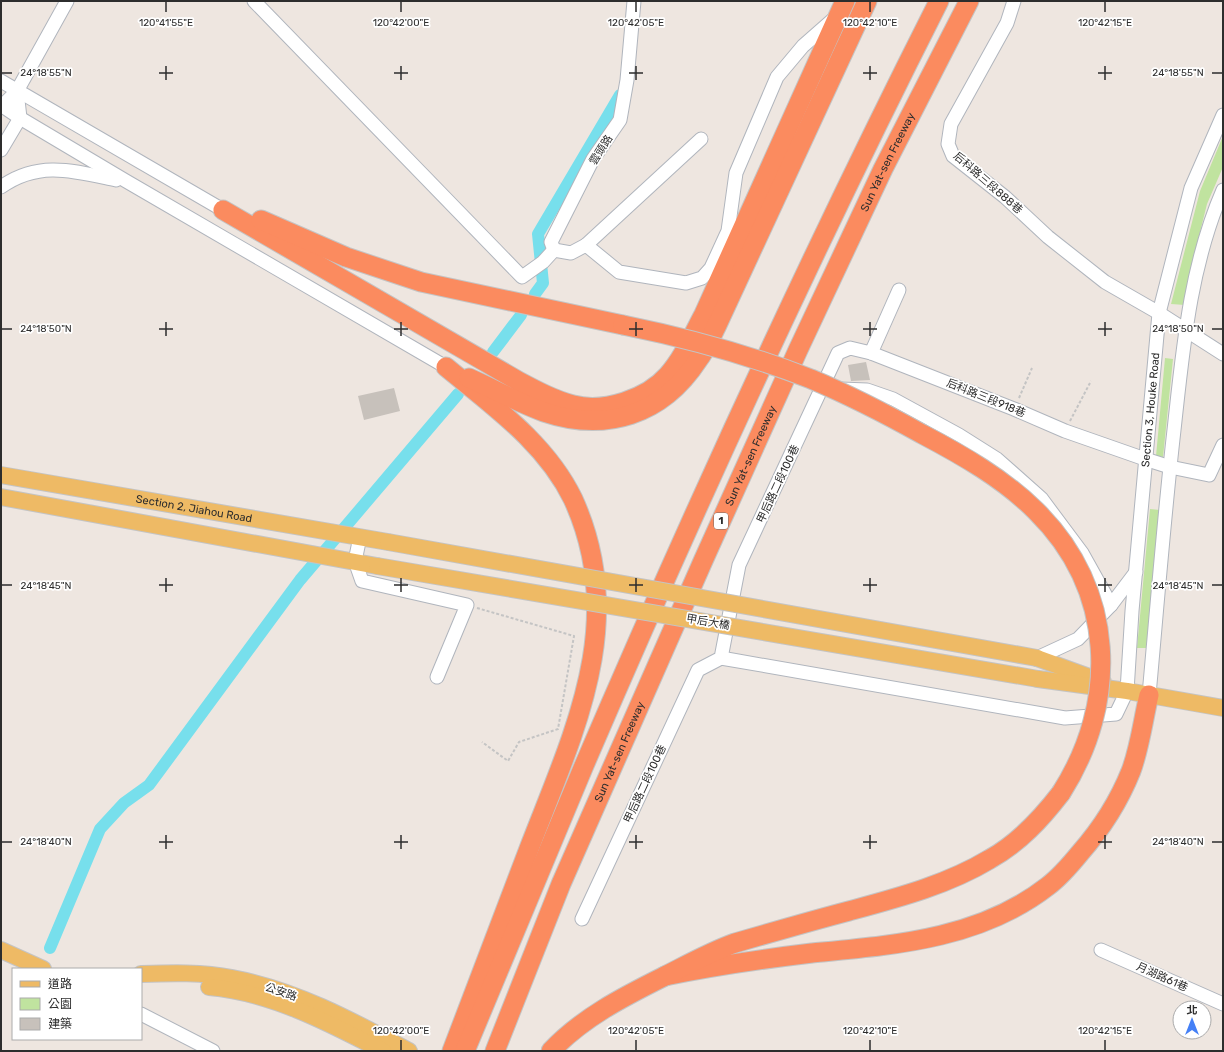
<svg xmlns="http://www.w3.org/2000/svg" width="1224" height="1052" font-family="Rubik,'Noto Sans TC',sans-serif">
<rect width="100%" height="100%" fill="#eee6e0"/>
<path fill="#c0e39f" d="M1223 136V167L1207 204 1195 252 1185 305 1171 304 1200 191Z
M1165 358 1173 359 1163 457 1156 456Z
M1150 509 1160 510 1147 648H1137Z"/>
<g fill="none" stroke-linecap="round" stroke-linejoin="round">
<path stroke="#77dfec" stroke-width="12" d="M535 294 543 283 538 234 620 95
M493 352 521 315
M50 948 100 829 124 803 149 785 300 580 458 394"/>
</g>
<path fill="#c7c1bb" d="M866 362 870 380 851 381 848 365Z
M394 388 400 411 364 420 358 396Z"/>
<g fill="none" stroke-linecap="round" stroke-linejoin="round">
<defs>
<g id="minor">
<path d="M254 1 522 277 543 262 554 250"/>
<path d="M1014 1 1007 23 951 124 948 144 953 156 1005 197 1048 237 1105 282 1159 313 1223 354"/>
<path d="M1 81 223 210"/>
<path d="M1 105 20 118 126 181 446 367"/>
<path d="M1 107 17 91 67 1"/>
<path d="M1 150 20 118 17 91"/>
<path d="M1 187C39 160 74 171 116 180"/>
<path d="M586 245 701 139"/>
<path d="M554 250 571 253 586 245 619 272 686 283 702 278 711 268 728 231 736 173 777 77 803 46 836 17"/>
<path d="M554 250 551 242 593 159 620 120 627 80 634 1"/>
<path d="M871 353 899 290"/>
<path d="M841 389 867 390 893 399 959 435 997 459 1041 498 1082 553 1111 605"/>
<path d="M360 537 355 561 362 581 467 605 437 677"/>
<path id="s1" d="M721 658 1065 718 1116 714 1127 691 1132 611 1159 313 1191 188 1223 115"/>
<path d="M1037 658 1078 639 1111 605 1136 572"/>
<path d="M1149 695C1157 607 1164 518 1174 430 1183 348 1190 266 1223 190"/>
<path d="M582 919 698 670 721 658 739 565 838 353 850 348 871 353 1014 409 1065 431 1145 459 1170 467 1209 475 1223 445"/>
<path d="M1101 950 1223 1004"/>
<path d="M141 1014 213 1051"/>
</g>
<g id="major">
<path id="s2" d="M1 475 388 542"/>
<path d="M1 497 377 566"/>
<path d="M1037 658 1103 682"/>
<path d="M1038 679 1127 691 1223 708"/>
<path d="M1 950 43 969"/>
<path d="M141 974C171 973 203 972 232 978 296 990 353 1021 409 1051"/>
<path d="M209 987C270 992 329 1023 383 1051"/>
</g>
<g id="highway">
<path d="M223 210 520 382C537 391 554 400 573 405 604 413 647 399 668 375 684 357 693 334 704 314L845 1"/>
<path d="M261 220 346 257 421 282 623 325"/>
<path d="M446 367C493 406 546 443 573 499 629 621 574 732 530 846 504 915 478 983 452 1051"/>
<path d="M469 378C494 389 519 403 544 412 606 433 662 415 698 360 706 350 711 337 717 325L867 1"/>
<path d="M665 976C714 966 762 959 812 953 895 945 980 939 1048 886 1060 877 1071 864 1080 853 1102 828 1119 801 1131 771 1140 747 1143 720 1149 695"/>
<path d="M465 1051C505 957 543 862 583 768 694 509 812 252 939 1"/>
<path id="s3" d="M495 1051 561 884 703 561 798 350 883 169 969 1"/>
<path d="M551 1051C582 1018 623 997 663 977 687 965 710 952 735 943 773 932 811 921 849 911 897 898 947 885 990 859 1019 843 1041 819 1061 793"/>
</g>
</defs>
<use href="#minor" stroke="#b0b5bd" stroke-width="15"/>
<use href="#major" stroke="#c4c4c4" stroke-width="18"/>
<use href="#highway" stroke="#c4c4c4" stroke-width="21"/>
<path stroke="#c4c4c4" stroke-width="2" stroke-dasharray="3 2" stroke-linecap="butt" d="M1019 398 1032 368
M1070 421 1091 381
M477 608 574 636 558 729 519 742 508 761 482 742"/>
<use href="#minor" stroke="#fff" stroke-width="13"/>
<use href="#major" stroke="#eeba65" stroke-width="16"/>
<use href="#highway" stroke="#fb8b5f" stroke-width="19"/>
<defs>
<path id="major-bridge" d="M388 542 1037 658
M377 566 1038 679"/>
<path id="highway-bridge" d="M623 325C687 338 750 355 811 379 849 395 886 414 922 434 962 455 1004 479 1036 511 1116 590 1119 702 1061 793"/>
</defs>
<use href="#major-bridge" stroke="#c4c4c4" stroke-width="18" stroke-linecap="butt"/>
<use href="#highway-bridge" stroke="#c4c4c4" stroke-width="21" stroke-linecap="butt"/>
<use href="#major-bridge" stroke="#eeba65" stroke-width="16"/>
<use href="#highway-bridge" stroke="#fb8b5f" stroke-width="19"/>
</g>
<path fill="none" stroke="#2d2d2d" stroke-width="1.5" d="M166 2V12M401 2V12M636 2V12M870 2V12M1105 2V12M166 66V80M401 66V80M636 66V80M870 66V80M1105 66V80M2 73H12M159 73H173M394 73H408M629 73H643M863 73H877M1098 73H1112M1212 73H1222M166 322V336M401 322V336M636 322V336M870 322V336M1105 322V336M2 329H12M159 329H173M394 329H408M629 329H643M863 329H877M1098 329H1112M1212 329H1222M166 578V592M401 578V592M636 578V592M870 578V592M1105 578V592M2 585H12M159 585H173M394 585H408M629 585H643M863 585H877M1098 585H1112M1212 585H1222M166 835V849M401 835V849M636 835V849M870 835V849M1105 835V849M2 842H12M159 842H173M394 842H408M629 842H643M863 842H877M1098 842H1112M1212 842H1222M401 1040V1050M636 1040V1050M870 1040V1050M1105 1040V1050"/>
<g text-anchor="middle" dominant-baseline="central" stroke-width="3.5" stroke-linejoin="round" paint-order="stroke">
<rect fill="#fff" stroke="#6c6c6c" stroke-width="1" x="714" y="513" width="14" height="16" rx="3"/>
<g font-size="10" font-weight="bold" fill="#2d2d2d">
<text x="721" y="521">1</text>
</g>
<g font-size="11" fill="#2d2d2d" stroke="#fff">
<text transform="translate(601 150) rotate(-58)">雲頭路</text>
<text stroke="none"><textPath href="#s3" startOffset="972">Sun Yat-sen Freeway</textPath></text>
<text transform="translate(988 183) rotate(41)">后科路三段888巷</text>
<text transform="translate(986 398) rotate(22)">后科路三段918巷</text>
<text stroke="none"><textPath href="#s1" startOffset="708">Section 3, Houke Road</textPath></text>
<text stroke="none"><textPath href="#s3" startOffset="648">Sun Yat-sen Freeway</textPath></text>
<text transform="translate(778 484) rotate(-65)">甲后路二段100巷</text>
<text stroke="none"><textPath href="#s2" startOffset="196">Section 2, Jiahou Road</textPath></text>
<text transform="translate(708 622) rotate(10)">甲后大橋</text>
<text stroke="none"><textPath href="#s3" startOffset="324">Sun Yat-sen Freeway</textPath></text>
<text transform="translate(645 784) rotate(-65)">甲后路二段100巷</text>
<text transform="translate(1162 977) rotate(24)">月湖路61巷</text>
<text transform="translate(281 992) rotate(19)">公安路</text>
</g>
</g>
<g font-size="10" text-anchor="middle" fill="#2d2d2d" stroke="#fff" stroke-width="3.5" stroke-linejoin="round" paint-order="stroke">
<text x="166" y="26">120°41'55"E</text>
<text x="401" y="26">120°42'00"E</text>
<text x="636" y="26">120°42'05"E</text>
<text x="870" y="26">120°42'10"E</text>
<text x="1105" y="26">120°42'15"E</text>
<text x="46" y="76">24°18'55"N</text>
<text x="1178" y="76">24°18'55"N</text>
<text x="46" y="332">24°18'50"N</text>
<text x="1178" y="332">24°18'50"N</text>
<text x="46" y="589">24°18'45"N</text>
<text x="1178" y="589">24°18'45"N</text>
<text x="46" y="845">24°18'40"N</text>
<text x="1178" y="845">24°18'40"N</text>
<text x="401" y="1034">120°42'00"E</text>
<text x="636" y="1034">120°42'05"E</text>
<text x="870" y="1034">120°42'10"E</text>
<text x="1105" y="1034">120°42'15"E</text>
</g>
<rect width="1224" height="1052" fill="none" stroke="#2d2d2d" stroke-width="4"/>
<rect x="12" y="968" width="130" height="72" fill="#ffffff" stroke="#ababab"/>
<rect x="20" y="981" width="20" height="6" fill="#eeba65" stroke="#ababab"/>
<text x="48" y="988" font-size="12" fill="#2d2d2d">道路</text>
<rect x="20" y="998" width="20" height="12" fill="#c0e39f" stroke="#ababab"/>
<text x="48" y="1008" font-size="12" fill="#2d2d2d">公園</text>
<rect x="20" y="1018" width="20" height="12" fill="#c7c1bb" stroke="#ababab"/>
<text x="48" y="1028" font-size="12" fill="#2d2d2d">建築</text>
<g transform="translate(1192 1020)"><circle r="19" fill="#ffffff" stroke="#ababab"/>
<path d="M0-3L7 15L0 10L-7 15Z" fill="#4580f6"/>
<text y="-6" font-size="11" font-weight="bold" text-anchor="middle" fill="#2d2d2d">北</text>
</g>
</svg>
